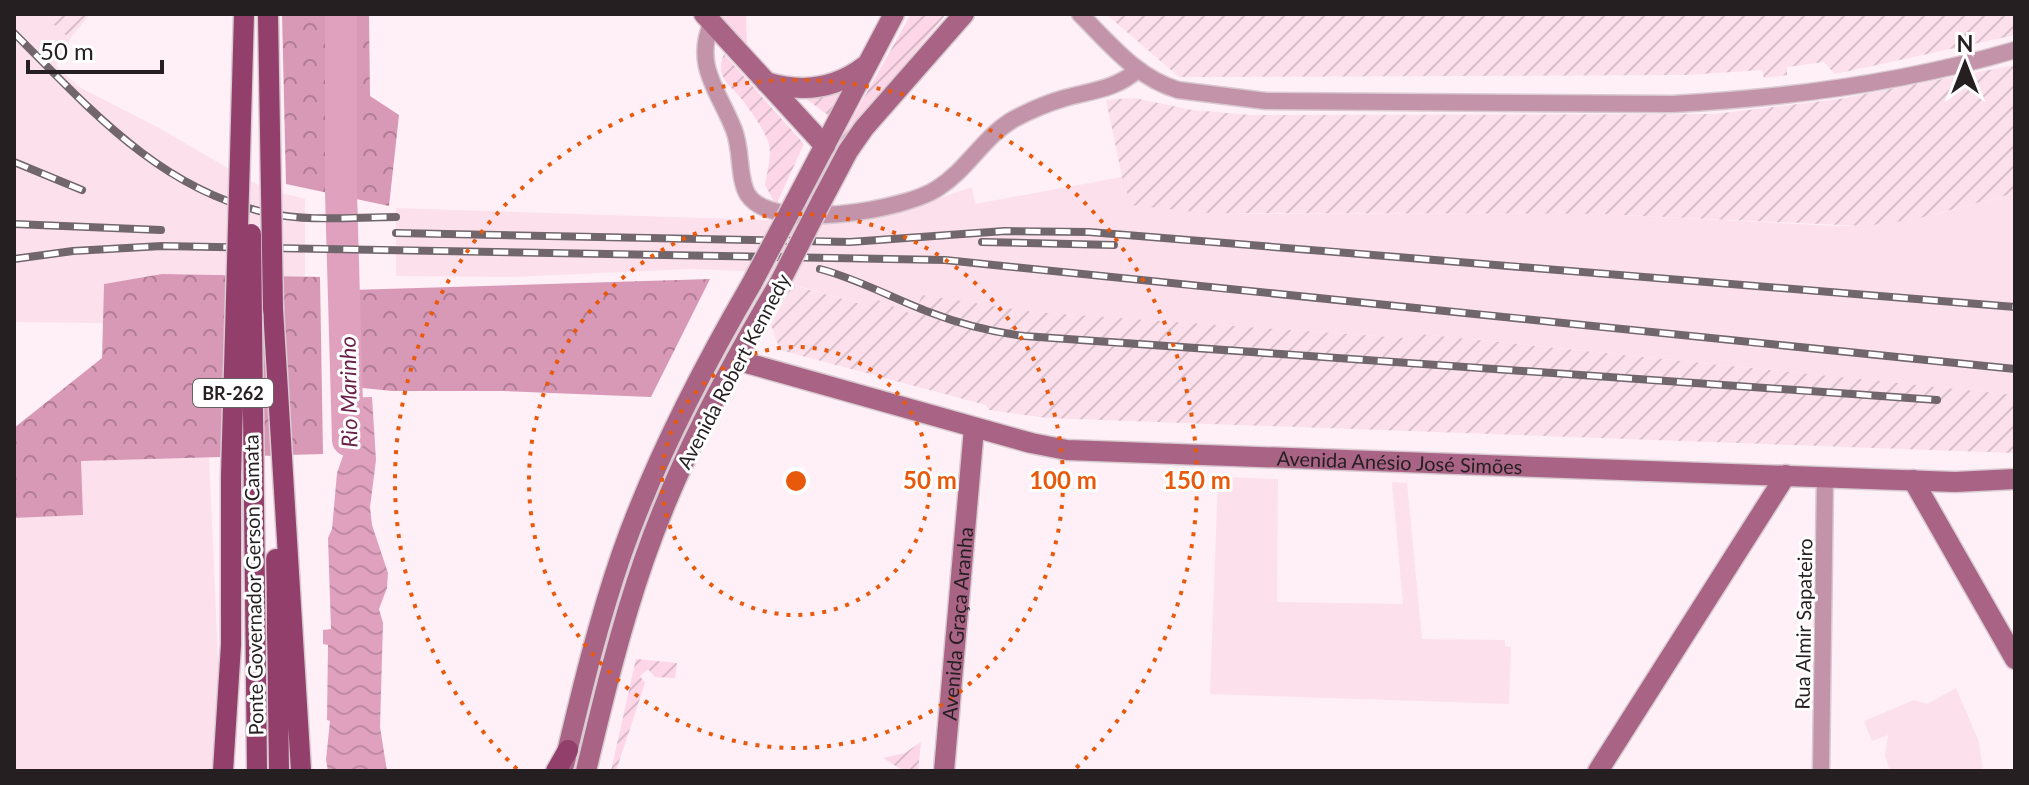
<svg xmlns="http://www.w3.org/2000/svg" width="2029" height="785" font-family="Lato,sans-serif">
<defs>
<pattern id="industrial-furrows" width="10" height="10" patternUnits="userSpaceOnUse" patternTransform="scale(2)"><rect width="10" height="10" fill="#fce0ec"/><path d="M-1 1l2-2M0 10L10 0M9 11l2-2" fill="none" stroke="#d8c0ca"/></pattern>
<pattern id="grass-tufts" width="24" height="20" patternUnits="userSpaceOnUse" patternTransform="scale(2)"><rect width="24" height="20" fill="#fdd7e8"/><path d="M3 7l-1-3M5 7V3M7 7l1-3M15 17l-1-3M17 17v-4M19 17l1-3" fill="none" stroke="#d9b8c7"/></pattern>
<pattern id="forest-crowns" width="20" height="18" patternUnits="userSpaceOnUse" patternTransform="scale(2)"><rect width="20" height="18" fill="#d899b6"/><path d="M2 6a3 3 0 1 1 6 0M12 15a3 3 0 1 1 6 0" fill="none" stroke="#af7c94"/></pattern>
<pattern id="garden-furrows" width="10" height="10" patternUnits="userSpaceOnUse" patternTransform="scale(2)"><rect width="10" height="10" fill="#fdd7e8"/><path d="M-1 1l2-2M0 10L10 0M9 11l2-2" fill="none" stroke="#d9b8c7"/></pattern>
<pattern id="water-waves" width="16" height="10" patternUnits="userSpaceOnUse" patternTransform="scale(2)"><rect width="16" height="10" fill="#e0a1bf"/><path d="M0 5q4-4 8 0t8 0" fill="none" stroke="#c08aa4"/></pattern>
</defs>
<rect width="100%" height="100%" fill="#ffeff6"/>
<path fill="#fce0ec" d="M14 14H42L70 39 56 66 79 87 161 129 248 180 267 189 305 199V277L162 274 104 284 103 323 14 322Z
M1122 177 1132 205 1247 214H1600L1838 226H1863L1937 214 2015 193V395L1421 334 1420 339 1034 312 922 295 914 315 872 297 869 306 745 271 689 269 511 277 396 276V208L792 221 875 216 903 211 972 187 975 204Z
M209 456 223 771H14V518L83 515 80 461Z
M1218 477 1278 479 1277 602 1403 604 1392 482 1407 483 1422 639 1505 640V646L1511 647 1509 704 1210 694Z
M1956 688 1979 742 1983 771H1890L1885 756 1888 735 1872 741 1864 721 1914 700 1927 704Z"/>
<path fill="url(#industrial-furrows)" d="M42 14H90L70 39Z
M1106 14H2015V35L1835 74 1824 62 1787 67V75L1764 78 1762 70 1686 75 1179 77Z
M2015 65V193L1912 220 1863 226 1600 214 1204 213 1131 205 1122 177 1106 100 1134 98 1192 110 1251 115 1715 114 1839 99Z
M792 285 868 306 871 297 914 315 922 295 1034 312 1419 339 1420 334 2015 395V453L1047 418 989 410 986 405 780 350 771 325Z"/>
<path fill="url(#grass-tufts)" d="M719 14H746L747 45Z"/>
<path fill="url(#forest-crowns)" d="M282 14H369L370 96 399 115 389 206 286 184Z
M162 274 320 277 323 454 81 461 83 515 14 518V428L102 358 104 284Z
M710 279 651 397 503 391H392L353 387 351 290Z"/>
<path fill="url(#garden-furrows)" d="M911 14H946C897 74 848 132 810 199H807Z
M724 54 804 144 776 205 765 185C767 171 773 154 768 141 763 128 752 113 744 102 731 84 714 79 724 54Z
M846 89 829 116 804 97Z
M636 659 677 663 675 678 655 677 648 669 640 676 645 683 616 771H611Z
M921 742 918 771H904L883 758 905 753Z"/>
<path fill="url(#water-waves)" d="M372 397 376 460 370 507 372 525 388 573 387 588 379 609 383 623 380 727 387 771H328L326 760 330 721 327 720 328 645 323 644V630L331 629 328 538 332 529 337 473 346 447 344 398Z"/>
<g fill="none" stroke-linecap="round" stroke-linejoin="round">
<path stroke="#e0a1bf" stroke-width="32" d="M341 14V192L348 440"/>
<defs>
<path id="street" d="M1080 14C1110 44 1137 78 1178 90L1266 101 1672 104C1788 98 1903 83 2015 50
M712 22C693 66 719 91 734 130 742 150 738 180 748 195 772 233 906 210 938 188 968 169 983 137 1014 119 1031 110 1047 103 1065 98 1090 91 1117 89 1137 70
M1821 771 1825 477"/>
<g id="secondary">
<path d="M704 14 825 146"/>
<path d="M766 82C801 93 835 89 865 66"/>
<path d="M795 202 894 14"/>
<path d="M821 202 848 151 864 128 964 14"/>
<path id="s1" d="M736 360 1031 443 1067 450 1955 482 2015 479"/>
<path d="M1913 480 2015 659"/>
<path d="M564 765C581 694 598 622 622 553 655 459 702 369 752 283"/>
<path d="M586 771C603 700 620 629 644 560 678 462 728 370 780 282"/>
<path id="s2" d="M944 771 974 428"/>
<path d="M1598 771 1786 475"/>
</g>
<path id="primary" d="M273 309 301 771
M276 559 279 771
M556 771 568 750"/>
</defs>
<use href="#street" stroke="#d8cad0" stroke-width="19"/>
<use href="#secondary" stroke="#d8cad0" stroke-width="23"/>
<use href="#primary" stroke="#d8cad0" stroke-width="23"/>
<use href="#street" stroke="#c393a9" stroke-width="16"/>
<use href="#secondary" stroke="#a86385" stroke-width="20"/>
<use href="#primary" stroke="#923f6b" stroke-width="20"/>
<defs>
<path id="rail" d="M14 33C89 108 160 190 268 213 309 222 354 217 396 217
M14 162 82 190
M14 224 161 230
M396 233 850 242 1005 231 1089 232 2015 307
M982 242 1114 245
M14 259 73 251 162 246 945 260 2015 369
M820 269C858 279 892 298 929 312 960 324 991 332 1024 336L1937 400"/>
</defs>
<use href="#rail" stroke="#70666b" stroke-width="8"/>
<use href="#rail" stroke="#fff" stroke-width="5" stroke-dasharray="15" stroke-linecap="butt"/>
<defs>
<path id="secondary-bridge" d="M780 282 821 202
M752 283 795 202"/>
<path id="primary-bridge" d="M268 14 273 309
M251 234 257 771
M223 771 231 645V476L244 14"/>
</defs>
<use href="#secondary-bridge" stroke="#d8cad0" stroke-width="23" stroke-linecap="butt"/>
<use href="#primary-bridge" stroke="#d8cad0" stroke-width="23" stroke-linecap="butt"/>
<use href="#secondary-bridge" stroke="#a86385" stroke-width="20"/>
<use href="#primary-bridge" stroke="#923f6b" stroke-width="20"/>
</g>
<g fill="none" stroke="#e8590c" stroke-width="4" stroke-dasharray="4 8">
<circle cx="796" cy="481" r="134"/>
<circle cx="796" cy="481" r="267"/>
<path d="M517 769A401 401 0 1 1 1075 769"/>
</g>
<g text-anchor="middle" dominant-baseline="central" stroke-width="6" stroke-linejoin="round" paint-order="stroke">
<rect fill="#fff" stroke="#676264" stroke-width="2" x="193" y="379" width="80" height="28" rx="6"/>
<g font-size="18" font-weight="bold" fill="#261f22">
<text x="233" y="393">BR-262</text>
</g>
<g font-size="20" fill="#261f22" stroke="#fff">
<text transform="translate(733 371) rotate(-62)">Avenida Robert Kennedy</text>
<text stroke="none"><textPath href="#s1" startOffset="676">Avenida Anésio José Simões</textPath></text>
<text transform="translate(253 585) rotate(-91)">Ponte Governador Gerson Camata</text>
<text stroke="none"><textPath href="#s2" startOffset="148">Avenida Graça Aranha</textPath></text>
<text transform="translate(1803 624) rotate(-89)">Rua Almir Sapateiro</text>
</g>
<g font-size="22" font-style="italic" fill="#691f49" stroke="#fff">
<text transform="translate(348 392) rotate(-91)">Rio Marinho</text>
</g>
</g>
<circle cx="796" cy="481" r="12" fill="#e8590c" stroke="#fff" stroke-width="4"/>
<g font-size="24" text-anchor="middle" font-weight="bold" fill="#e8590c" stroke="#fff" stroke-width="6" stroke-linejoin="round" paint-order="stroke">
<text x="930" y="489">50 m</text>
<text x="1063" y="489">100 m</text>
<text x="1197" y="489">150 m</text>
</g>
<rect width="2029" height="785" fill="none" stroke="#261f22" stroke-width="32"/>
<g transform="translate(1965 64)" stroke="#ffffff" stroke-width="6" paint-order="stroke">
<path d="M0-6L14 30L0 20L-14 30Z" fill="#261f22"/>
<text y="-12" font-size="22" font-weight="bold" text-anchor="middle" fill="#261f22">N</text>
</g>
<path d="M28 60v12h134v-12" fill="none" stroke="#261f22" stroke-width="4"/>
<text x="40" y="60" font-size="24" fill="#261f22" stroke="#ffffff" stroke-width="6" paint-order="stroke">50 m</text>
</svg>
